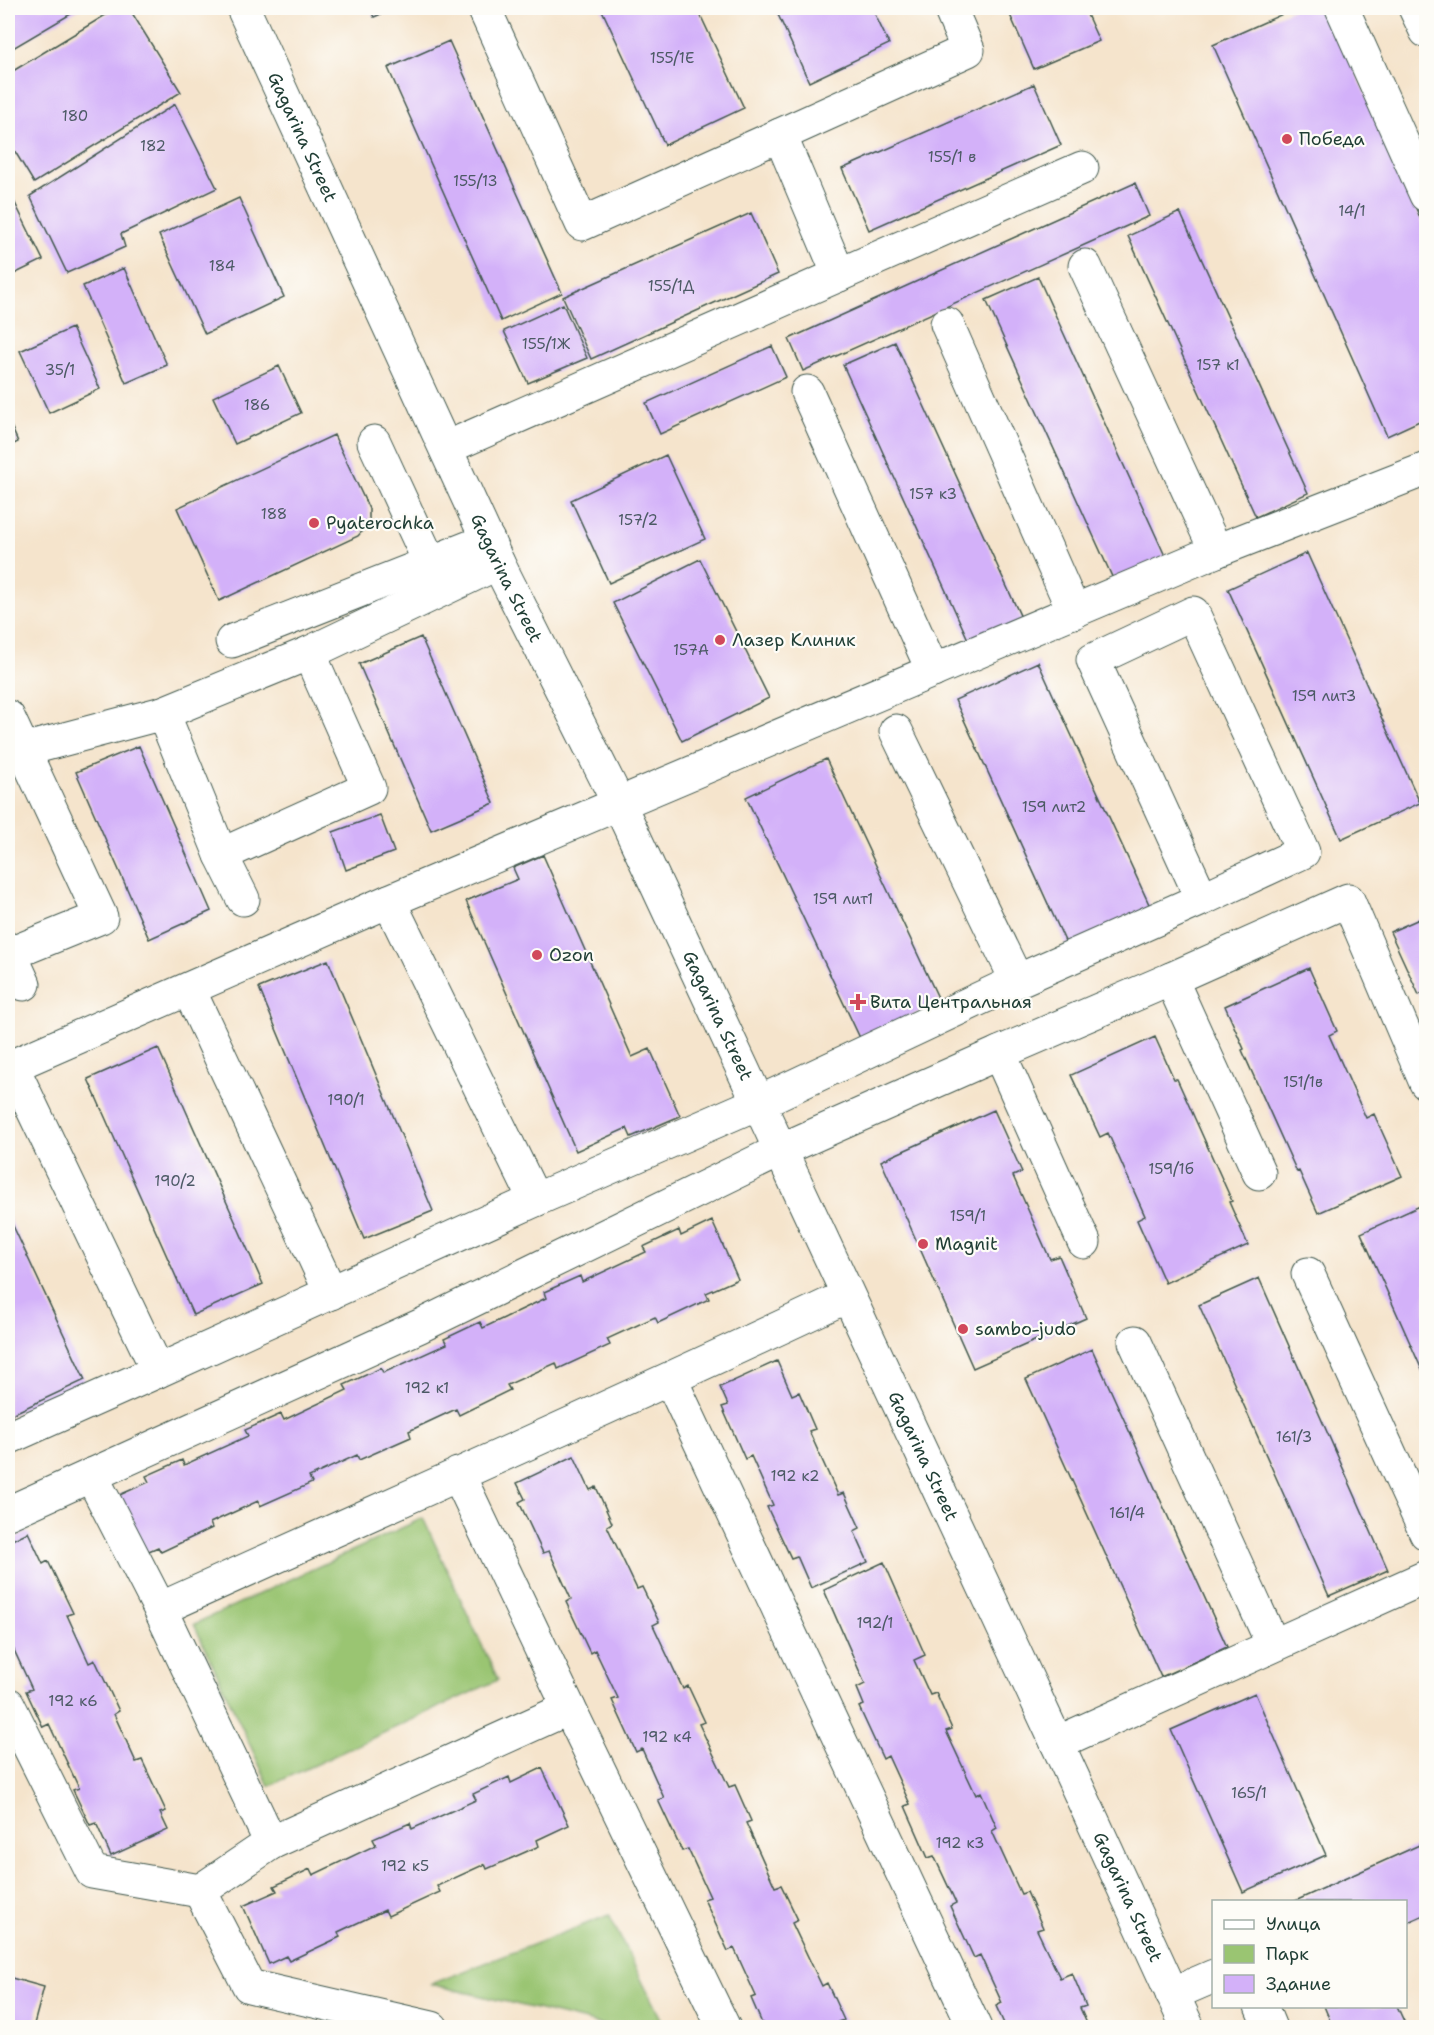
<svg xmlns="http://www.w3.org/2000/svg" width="1434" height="2035" font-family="'Shantell Sans',sans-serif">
<rect width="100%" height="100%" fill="#fdfcf7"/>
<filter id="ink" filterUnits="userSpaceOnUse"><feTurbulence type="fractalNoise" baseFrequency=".0167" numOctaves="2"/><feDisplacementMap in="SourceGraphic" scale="12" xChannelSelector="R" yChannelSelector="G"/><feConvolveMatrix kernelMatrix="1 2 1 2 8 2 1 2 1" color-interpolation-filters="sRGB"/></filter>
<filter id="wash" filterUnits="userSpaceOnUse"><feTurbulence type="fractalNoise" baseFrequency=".008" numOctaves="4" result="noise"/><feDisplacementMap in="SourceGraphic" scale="24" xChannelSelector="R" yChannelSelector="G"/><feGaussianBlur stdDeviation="1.35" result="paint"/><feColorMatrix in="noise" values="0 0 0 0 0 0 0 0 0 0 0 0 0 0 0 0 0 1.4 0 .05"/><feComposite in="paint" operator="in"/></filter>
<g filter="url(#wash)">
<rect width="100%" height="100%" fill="#f5e4cc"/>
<path fill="#9ac572" stroke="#5c8153" stroke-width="1.5" d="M423 1518 498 1680 269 1786 194 1624Z
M609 1915 665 2027H611L431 1984Z"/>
<g id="blocks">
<path fill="#d3b1f9" d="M8 8H81L8 51Z
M117 8H129L181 92 34 183 8 140V74Z
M369 8H395L374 17Z
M601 8H697L744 108 665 145Z
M775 8H872L889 44 809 82Z
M1007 8H1084L1099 41 1034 69Z
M1296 8H1327L1426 231V418L1387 436 1213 45Z
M449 41 562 293 501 321 388 68Z
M1034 84 1061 145 869 230 842 169Z
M175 104 217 188 121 234 125 247 67 273 30 196Z
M1135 183 1149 216 803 371 789 339Z
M239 198 284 297 205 334 159 235Z
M13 199 43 260 8 277V201Z
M1180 212 1308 493 1256 517 1128 236Z
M751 213 778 274 591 359 563 297Z
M124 268 167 365 126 383 83 286Z
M1038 277 1166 558 1114 581 986 300Z
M563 304 587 358 528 383 504 331Z
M72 328 100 389 49 413 20 351Z
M895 342 1023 622 971 646 843 365Z
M772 346 786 377 660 434 646 403Z
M279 366 301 413 235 444 213 397Z
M8 419 18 442 8 447Z
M334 435 369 509V519L365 528 358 536 219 601 177 508Z
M666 455 705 539 609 583 571 500Z
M1307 553 1420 803 1341 839 1228 589Z
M700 559 769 698 682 741 613 603Z
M421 637 494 803 431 830 359 664Z
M1038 662 1153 913 1070 952 955 700Z
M139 746 211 911 149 939 76 772Z
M826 759 940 1002 861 1040 746 797Z
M380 815 394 852 346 870 333 832Z
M543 855 632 1057 650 1049 680 1116 631 1137 627 1128 576 1151 466 901 518 879 513 868Z
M1426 916V991L1419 995 1390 932Z
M328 960 433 1211 364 1239 259 988Z
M1309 968 1337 1031 1329 1035 1366 1118 1374 1114 1402 1176 1318 1213 1299 1171 1297 1172 1242 1050 1244 1049 1225 1006Z
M1155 1037 1174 1079H1177L1232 1201 1229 1202 1248 1245 1165 1283 1137 1220 1145 1216 1108 1133 1100 1137 1071 1075Z
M158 1048 263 1284 193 1315 88 1079Z
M994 1110 1022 1172 1013 1176 1050 1259 1059 1256 1086 1318 973 1368 881 1161Z
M1420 1206 1426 1221V1379L1361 1233Z
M8 1215 85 1380 8 1416Z
M712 1221 738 1279 706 1293 709 1299 658 1323 655 1317 607 1339 610 1345 558 1369 556 1363 507 1385 510 1390 459 1415 456 1409 409 1431 411 1437 359 1460 357 1455 309 1477 312 1483 260 1506 258 1501 210 1523 212 1528 161 1552 158 1547 142 1554 115 1497 149 1482 146 1476 182 1460 184 1465 248 1436 245 1430 281 1414 284 1420 347 1390 344 1385 381 1368 383 1373 447 1344 444 1339 480 1322 483 1328 546 1298 544 1292 580 1276 582 1282 646 1252 643 1247 679 1230 681 1236Z
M1259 1278 1388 1570 1329 1596 1199 1305Z
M1092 1349 1227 1647 1161 1677 1026 1379Z
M777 1361 792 1395 799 1392 815 1429 809 1431 838 1495 844 1493 860 1528 854 1531 868 1562 811 1588 797 1556 791 1558 767 1507 773 1505 751 1456 745 1459 722 1407 728 1405 720 1387Z
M574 1456 590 1490 596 1487 612 1523 607 1526 637 1589 642 1587 659 1622 653 1625 683 1689 688 1686 705 1722 699 1724 729 1787 735 1785 751 1821 746 1823 775 1887 781 1885 798 1920 792 1923 822 1986 827 1983 844 2020 838 2022 841 2028H764L751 1998 756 1996 734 1948 728 1951 704 1899 710 1897 688 1849 682 1851 658 1800 664 1798 642 1749 636 1752 612 1700 618 1698 595 1650 590 1653 566 1602 571 1599 549 1551 543 1553 519 1502 525 1499 517 1483Z
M28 1532 43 1564 48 1561 73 1613 67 1615 89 1663 95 1660 119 1711 114 1714 136 1762 142 1760 166 1811 160 1813 168 1830 111 1856 96 1823 90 1825 73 1790 79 1788 49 1724 43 1727 26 1691 32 1689 8 1637V1542Z
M884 1562 925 1655 914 1660 930 1695 936 1693 952 1729 946 1731 976 1795 981 1792 997 1828 992 1831 1021 1894 1027 1892 1043 1928 1037 1930 1060 1978 1072 1973 1086 2006 1080 2008 1089 2028H1006L996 2006 1002 2003 980 1955 974 1958 950 1906 956 1903 934 1856 928 1858 905 1806 910 1804 888 1756 883 1759 859 1707 864 1705 857 1688 865 1684 824 1590Z
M1255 1693 1326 1855 1243 1892 1171 1730Z
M542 1768 569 1825 537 1840 539 1846 487 1869 485 1864 437 1886 440 1892 388 1916 385 1910 338 1932 340 1937 289 1961 286 1956 269 1964 243 1906 277 1891 274 1886 310 1869 313 1875 376 1845 373 1839 410 1823 412 1829 476 1800 473 1794 509 1777 511 1783Z
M1426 1842V1914L1406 1923V1902H1293Z
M8 1977 44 1987 33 2028H8Z
M1324 2006H1397L1407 2028H1333Z"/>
</g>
</g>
<g filter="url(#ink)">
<use href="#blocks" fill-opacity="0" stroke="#3f564b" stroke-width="1.5"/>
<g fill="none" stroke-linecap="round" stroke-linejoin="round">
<defs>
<g id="minor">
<path id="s1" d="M243 8 498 563 619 804 1057 1743 1188 2028"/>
<path d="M484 8 582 224 780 135 839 275"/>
<path d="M1342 8 1426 195"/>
<path d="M1415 8 1426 31"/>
<path d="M780 135 968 50 950 8"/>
<path d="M1085 266 1216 551"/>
<path d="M947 324 1074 612"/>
<path d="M807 392 933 671"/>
<path d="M374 442 430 563 443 579"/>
<path d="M446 448 1082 168"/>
<path d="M232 641 488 540"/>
<path d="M163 713 221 855 243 899"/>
<path d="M8 717 101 917 10 954"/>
<path d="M896 731 1017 981 760 1102 535 1200 158 1371 12 1066 389 901 1216 551 1426 469"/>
<path d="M8 754 163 713 309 653 498 563"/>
<path d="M221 855 369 788 309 653"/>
<path d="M389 901 535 1200"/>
<path d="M8 949 24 984"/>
<path d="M1171 979 1348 900 1426 1083"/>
<path d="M1017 981 1202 899 1093 660 1193 613 1303 852 1202 899"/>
<path d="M189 990 331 1293"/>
<path d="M999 1053 1171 979 1259 1173"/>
<path d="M1308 1274 1426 1533"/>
<path d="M1135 1342 1273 1645"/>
<path d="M671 1380 975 2028"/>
<path d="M8 1438 158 1371"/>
<path d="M458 1474 569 1708 271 1843 160 1609C389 1505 620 1404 847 1296"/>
<path d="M91 1475 160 1609"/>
<path d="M8 1513 420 1326 781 1150 999 1053 1084 1242"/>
<path d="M8 1704 92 1872 200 1891"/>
<path d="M569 1708 724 2028"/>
<path d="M1057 1743 1426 1577"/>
<path d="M271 1843 200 1891 249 1986 432 2028"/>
<path d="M1172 1994 1214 1976"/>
<path d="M1261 2006 1270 2028"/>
</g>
</defs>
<use href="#minor" stroke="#3f564b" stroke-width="35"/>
<use href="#minor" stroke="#fff" stroke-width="33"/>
</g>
</g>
<g fill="#d1495b" stroke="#fdfcf7" stroke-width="2">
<circle cx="1287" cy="139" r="6"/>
<circle cx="314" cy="523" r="6"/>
<circle cx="720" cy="640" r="6"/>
<circle cx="537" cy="955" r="6"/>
<path d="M855 993h6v6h6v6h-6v6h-6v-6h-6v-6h6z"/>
<circle cx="923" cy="1244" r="6"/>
<circle cx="963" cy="1329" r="6"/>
</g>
<g text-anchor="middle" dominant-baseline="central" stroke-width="4.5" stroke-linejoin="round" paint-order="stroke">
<g font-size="15" fill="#4c5a65">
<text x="672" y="58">155/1Е</text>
<text x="75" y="116">180</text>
<text x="153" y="146">182</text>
<text x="952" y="157">155/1 в</text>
<text x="475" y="181">155/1З</text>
<text x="1352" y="211">14/1</text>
<text x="222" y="266">184</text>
<text x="671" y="286">155/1Д</text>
<text x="546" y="344">155/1Ж</text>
<text x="1218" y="365">157 к1</text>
<text x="60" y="370">35/1</text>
<text x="257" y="405">186</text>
<text x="933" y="494">157 к3</text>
<text x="274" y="514">188</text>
<text x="638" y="520">157/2</text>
<text x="691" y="650">157А</text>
<text x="1324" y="696">159 лит3</text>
<text x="1054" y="807">159 лит2</text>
<text x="843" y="899">159 лит1</text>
<text x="1303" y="1082">151/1в</text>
<text x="346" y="1100">190/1</text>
<text x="1171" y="1169">159/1б</text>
<text x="175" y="1181">190/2</text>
<text x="968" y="1216">159/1</text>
<text x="427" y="1388">192 к1</text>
<text x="1294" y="1437">161/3</text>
<text x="795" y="1476">192 к2</text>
<text x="1127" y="1513">161/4</text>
<text x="875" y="1623">192/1</text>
<text x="73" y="1701">192 к6</text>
<text x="667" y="1737">192 к4</text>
<text x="1249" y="1793">165/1</text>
<text x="960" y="1843">192 к3</text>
<text x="405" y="1866">192 к5</text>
</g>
<g font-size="18" fill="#1f3d34" stroke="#fdfcf7">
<text stroke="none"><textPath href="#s1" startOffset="142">Gagarina Street</textPath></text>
<text stroke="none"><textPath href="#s1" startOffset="628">Gagarina Street</textPath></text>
<text stroke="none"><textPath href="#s1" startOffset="1114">Gagarina Street</textPath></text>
<text stroke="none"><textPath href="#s1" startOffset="1600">Gagarina Street</textPath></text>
<text stroke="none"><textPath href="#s1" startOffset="2086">Gagarina Street</textPath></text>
</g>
<g font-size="18" fill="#1f3d34" stroke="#fdfcf7" text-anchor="start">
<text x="1299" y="139">Победа</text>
<text x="326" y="523">Pyaterochka</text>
<text x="732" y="640">Лазер Клиник</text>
<text x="549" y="955">Ozon</text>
<text x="870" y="1002">Вита Центральная</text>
<text x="935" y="1244">Magnit</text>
<text x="975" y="1329">sambo-judo</text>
</g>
</g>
<rect width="1434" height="2035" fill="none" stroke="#fdfcf7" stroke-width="30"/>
<rect x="1212" y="1900" width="195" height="108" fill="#fdfcf7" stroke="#a4b0a9" stroke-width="1.5"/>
<rect x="1224" y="1920" width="30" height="9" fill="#ffffff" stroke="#a4b0a9" stroke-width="1.5"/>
<text x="1266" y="1930" font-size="18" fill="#1f3d34">Улица</text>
<rect x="1224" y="1945" width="30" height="18" fill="#9ac572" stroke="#a4b0a9" stroke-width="1.5"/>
<text x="1266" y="1960" font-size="18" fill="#1f3d34">Парк</text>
<rect x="1224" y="1975" width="30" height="18" fill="#d3b1f9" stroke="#a4b0a9" stroke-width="1.5"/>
<text x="1266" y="1990" font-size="18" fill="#1f3d34">Здание</text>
</svg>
